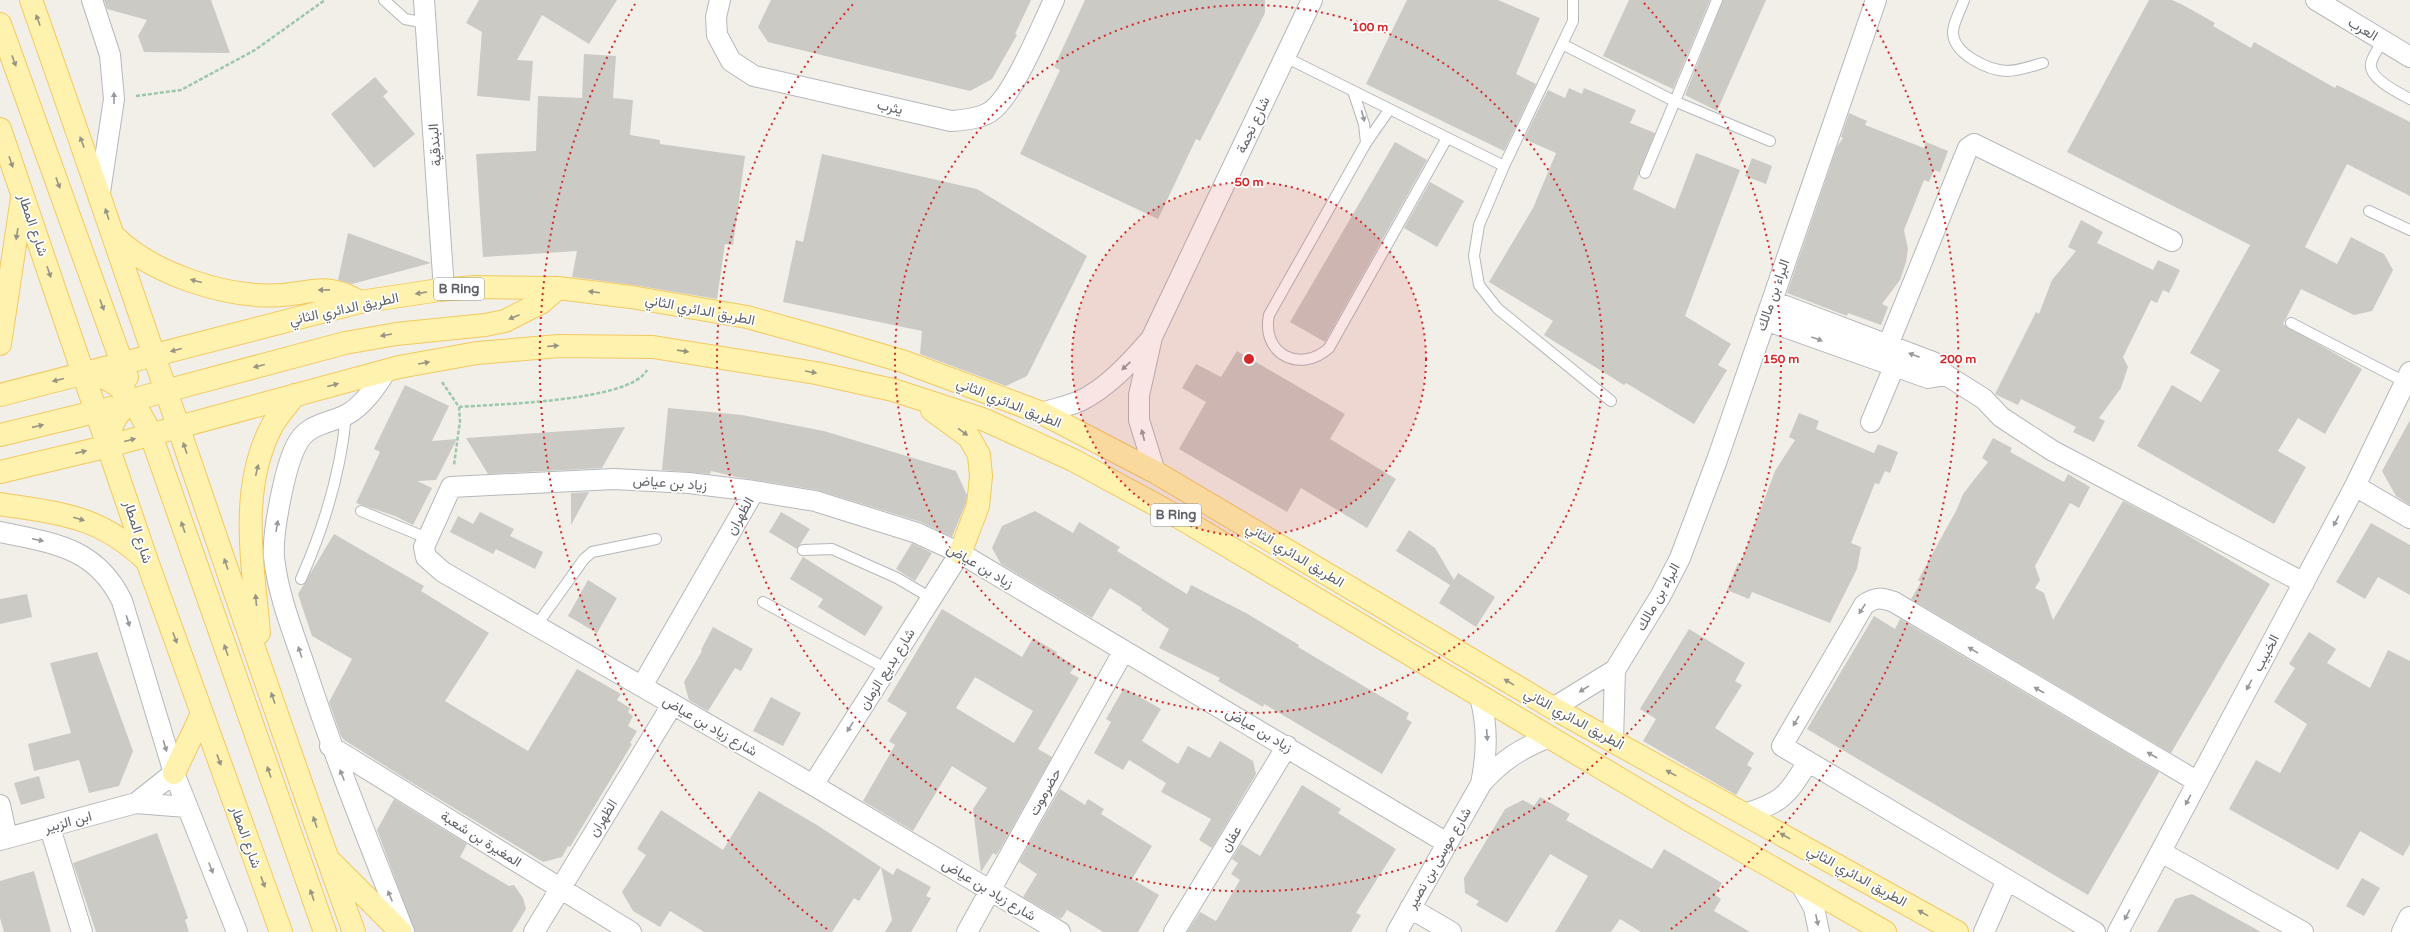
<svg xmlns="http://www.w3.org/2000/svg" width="2410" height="932" font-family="'Varela Round',Vazirmatn,sans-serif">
<rect width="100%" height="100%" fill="#f1efe8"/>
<path fill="#cccac5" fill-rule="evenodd" d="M104 0H211L230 53 144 52 138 36 147 20 107 9Z
M479 0H617L589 44 542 15 517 60 533 61 530 101 477 96 482 32 466 23Z
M771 0H1031L1015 34 1017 35 992 79 970 91 768 42 758 27Z
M1085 0H1265V13L1200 141 1196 139 1158 219 1020 154 1060 70 1054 67Z
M1407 0H1498L1540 18 1516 74 1536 84 1504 151 1366 84Z
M1629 0H1710L1673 89 1603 56Z
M1723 0H1766L1717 111 1685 95Z
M2149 0H2172L2183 5 2215 23 2213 26 2251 48 2254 42 2335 88 2337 85 2410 122V196L2347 164 2305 247 2337 264 2351 237 2384 254 2393 270 2372 311 2354 315 2301 289 2283 324 2362 369 2325 434 2298 418 2278 451 2306 467 2274 524 2137 446 2172 385 2201 402 2220 370 2190 353 2250 245 2067 152Z
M584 54 616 56 613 98 633 100 630 135 660 140V144L745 156 733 245 725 244 717 299 633 285 572 277 577 251 483 257 476 154 536 151 538 96 582 98Z
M375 77 388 92 383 96 415 134 374 168 331 114Z
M1569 88 1582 94 1584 88 1636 110 1630 123 1655 133 1633 189 1675 209 1696 153 1740 170 1685 316 1731 344 1718 365 1727 370 1694 424 1626 383 1624 385 1544 335 1553 321 1489 282 1533 208 1556 153 1524 139 1548 90 1565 98Z
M1849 113 1867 121 1865 125 1924 148 1926 142 1948 151 1940 172 1934 170 1929 182 1924 180 1904 230 1908 249 1906 262 1900 280 1882 304 1888 307 1881 325 1848 313 1847 316 1787 293 1837 147 1843 138 1841 137Z
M1395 142 1427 160 1325 342 1290 322Z
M822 154 977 189 1087 256 1027 376 1006 386 920 354 922 331 783 302 796 240 803 242Z
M1752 158 1772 166 1766 184 1745 176Z
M1430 182 1464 201 1437 247 1404 228Z
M2081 220 2103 232 2097 243 2153 270 2158 260 2180 270 2169 293 2163 290 2157 303 2151 300 2123 357 2128 367 2121 388 2099 418 2105 421 2094 442 2073 432 2076 427 2021 399 2018 405 1995 394 2036 312 2039 314 2052 280 2076 251 2068 247Z
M348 233 431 263 352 284 338 280Z
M1237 351 1345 414 1330 439 1396 479 1367 528 1301 488 1287 512 1179 449 1206 402 1182 388 1196 364 1221 377Z
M405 385 449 406 432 441 457 439 436 480 417 481 432 488 413 525 395 516 356 503 380 452 374 449Z
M668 408 742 415 824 431 956 471 967 495 966 503 952 537 921 522 817 490 737 477 711 471 710 474 662 470Z
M1799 413 1819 421 1816 429 1874 453 1878 444 1898 452 1890 473 1885 471 1879 484 1875 483 1851 543 1861 547 1857 569 1830 623 1752 592 1749 599 1727 590 1738 563 1740 564 1775 471 1795 440 1789 437Z
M2410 420V505L2396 496 2382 471Z
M625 427 602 468 488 474 466 438Z
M1993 438 2012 448 2010 452 2064 482 2068 474 2090 487 2079 508 2070 503 2035 566 2040 580 2035 588 2044 593 2053 620 2123 501 2172 526 2270 584 2171 753 1911 599 1921 582 1918 580 1957 509 1963 494 1988 462 1982 458Z
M589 492 571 525V493Z
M1035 511 1073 533 1079 522 1120 547 1117 551 1187 594 1191 585 1246 613 1299 645 1298 647 1409 713 1406 719 1412 722 1382 774 1264 704 1263 707 1218 681 1220 678 1159 648 1169 629 1141 610 1142 608 1110 588 1092 618 1001 564 992 548 1002 526Z
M480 512 514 529 510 536 543 552 535 569 496 549 493 554 450 532 458 516 473 524Z
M781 512 810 529 797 549 769 532Z
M2371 523 2410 545V595L2378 577 2365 599 2336 582Z
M1409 530 1435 548 1454 580 1458 573 1495 597 1476 627 1439 603 1450 585 1396 551Z
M334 534 424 586 421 591 489 633 445 701 528 751 577 669 621 694 617 700 630 708 628 712 633 716 628 726 637 731 630 743 632 744 570 847 568 846 562 857 543 862 406 779 344 740 341 736 329 702 352 659 312 636 298 594Z
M912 543 932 553 915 581 896 569Z
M803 557 883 607 865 636 818 607 823 599 790 579Z
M588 580 617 598 597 633 568 616Z
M27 594 32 617 0 624V599Z
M942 609 1022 657 1033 638 1057 652 1056 654 1075 666 1070 673 1079 678 1038 749 1052 757 1000 849 996 855 993 853 981 872 973 809 987 788 952 766 913 831 863 801 895 745 889 741 907 713 887 701ZM975 677 1033 711 1014 743 956 708Z
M1874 616 1895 629 1900 619 2159 772 2088 895 1807 729Z
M713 627 753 649 741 671 735 668 708 711 689 700 684 682 702 651 701 650Z
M1689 629 1745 663 1735 681 1742 685 1715 728 1754 753 1747 765 1752 768 1736 795 1643 741 1656 719 1640 709Z
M2309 632 2336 649 2327 663 2370 688 2388 650 2410 661V844L2403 856 2360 831 2338 870 2229 809 2256 760 2280 773 2307 724 2274 702 2295 668 2289 664Z
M97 652 133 751 119 786 89 793 79 760 34 771 28 744 71 733 50 663Z
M1124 688 1161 709 1142 741 1178 764 1188 746 1210 758 1220 741 1253 761 1256 774 1212 848 1199 840 1211 819 1161 792 1166 783 1129 760 1123 770 1094 753 1111 722 1106 719Z
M771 697 801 713 783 746 753 731Z
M39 776 45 798 21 805 14 783Z
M1302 785 1341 809 1338 813 1396 849 1356 913 1361 915 1351 932H1187L1200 912 1216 921 1240 880 1231 874 1238 863 1232 859 1241 844 1260 856Z
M1060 789 1085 805 1088 799 1104 809 1101 814 1152 846 1132 879 1159 895 1138 932H1103L1067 910 1062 918H1059L1023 897 1037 874 1019 862Z
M759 791 817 825 893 875 897 868 931 887 926 896 931 898 911 932H885L892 920 881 867 859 901 854 898 832 932H704L670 911 660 927 633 911 622 892 646 855 637 849 661 810 723 850Z
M1540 797 1570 814 1566 820 1652 869 1664 849 1722 883 1715 895 1721 899 1714 911 1750 932H1641L1620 919 1611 932H1555L1588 876 1550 854 1507 923 1476 905 1479 901 1465 893 1464 878 1505 809 1523 800 1534 806Z
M394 799 467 844 460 857 509 886 514 885 523 898 526 909 512 932H415L377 830Z
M157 833 188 918 185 920 189 932H96L73 863Z
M34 871 51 932H4L0 918V881Z
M2362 878 2380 888 2364 916 2346 906Z
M2192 894 2261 932H2157L2175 899Z"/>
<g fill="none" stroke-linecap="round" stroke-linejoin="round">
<defs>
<path id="lane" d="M384 0 405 19 425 23
M1964 0C1961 9 1953 23 1953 32 1953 54 1988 70 2007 71 2018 71 2032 66 2043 63
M2383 41C2379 47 2373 55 2371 63 2368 79 2399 93 2410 99
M1562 44 1674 101 1770 141
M1285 57 1504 166 1479 225 1474 256 1479 285 1498 309 1611 401
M1353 91 1364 124 1366 143
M1389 110 1366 143 1269 315C1261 354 1300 374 1329 348L1447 138
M1504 166 1573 21V0
M1645 173 1717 0
M2369 211 2410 230
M2291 323 2405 382
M361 511 427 538
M803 550 832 549 897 578 931 598
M301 579C324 527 341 472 346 415
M763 602 887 669
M536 626 584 559 592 552 656 539"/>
<path id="street" d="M92 0 110 55 114 99 100 192
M424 0 444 290
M720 0 716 17 717 35 731 61 754 76 951 121C963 120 979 119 990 112 1013 97 1041 27 1054 0
M2316 0 2410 57
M1772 301 1933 362 1946 375 1984 399 2001 417 2053 451 2304 583
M1765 320 1928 378 1946 375
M1888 345 1968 148 1974 144 2172 241
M386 371C376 387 363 406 346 415 327 424 306 424 296 446 285 467 272 533 274 557 278 596 294 634 306 670 335 759 370 845 404 932
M1042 413C1054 409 1068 406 1080 401 1107 388 1130 363 1150 340
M1871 422 1894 367
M1155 472 1139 420V395L1152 337 1312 0
M2355 486 2410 518
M0 532C53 543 96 547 122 601L174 773 237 932
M642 686 754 491
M1480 697C1488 727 1487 753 1481 784
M1553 708 1615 670 1661 595 1680 558 1717 460 1876 0
M1613 741 1615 670
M330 746 631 932
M813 785 960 553
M136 803 174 773
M0 805 7 838
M1744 814C1783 803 1787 795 1808 762
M50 828 82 932
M0 840 136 803 186 807
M2161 852 2303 932
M1800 883 1814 908 1819 932
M1410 908 1451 932
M534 932 672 705
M967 932 1123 652
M1060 932 813 785 443 572 426 557 424 547 451 487 614 479 689 483 754 491 815 501 917 533 960 553 1447 843
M1174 932 1287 746
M1397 932 1481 784C1501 761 1521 748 1550 737
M1984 932 2007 880
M2095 932 1782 746 1864 605C1876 596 1882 598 1894 602L2198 782
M2118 932 2355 486 2410 372"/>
<path id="secondary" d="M2403 932 2410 918"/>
<path id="primary" d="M31 0C141 310 242 623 354 932
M0 24 127 377
M0 129 147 561 281 932
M114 236C152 274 228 299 282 295 316 292 328 283 360 302
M0 344 22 198
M87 374C120 376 138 406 151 435L325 932
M0 395 360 302 439 290 475 287 558 288 631 297 747 317 823 338 902 361 1042 413 1155 472 1553 708 1957 932
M932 410 969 437 979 455 981 476 978 506 960 553
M0 435 111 408
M109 446C109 421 120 406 143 397L345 343 396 334 485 325 505 321 542 302 558 288
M0 472 109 446 399 367 477 353 559 346 653 347 816 373 893 390 985 420 1073 460 1182 519 1689 820 1885 932
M0 504C62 514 98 515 146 560
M259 633C253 564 238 488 273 424 279 414 288 404 295 395
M174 773 202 714
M331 862 401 932"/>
</defs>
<use href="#lane" stroke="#b5b8bc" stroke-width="12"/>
<use href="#street" stroke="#b5b8bc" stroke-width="22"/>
<use href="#secondary" stroke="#b6babf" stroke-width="24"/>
<use href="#primary" stroke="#f2c960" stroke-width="24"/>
<path stroke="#9cc7a9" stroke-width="2.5" stroke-dasharray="4 2" stroke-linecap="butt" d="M136 96 181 90 255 50 325 0
M442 382 459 407 460 421 454 465
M459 407C495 404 630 402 647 370"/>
<use href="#lane" stroke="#fff" stroke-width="10"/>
<use href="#street" stroke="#fff" stroke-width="20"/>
<use href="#secondary" stroke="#fff" stroke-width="22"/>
<use href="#primary" stroke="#fff2af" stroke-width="22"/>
</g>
<defs><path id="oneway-solid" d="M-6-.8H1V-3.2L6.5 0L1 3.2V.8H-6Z"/></defs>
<g fill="#979581">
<use href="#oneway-solid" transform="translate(38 20) rotate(-110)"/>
<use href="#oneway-solid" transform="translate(14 61) rotate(70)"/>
<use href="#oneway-solid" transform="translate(82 142) rotate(-110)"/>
<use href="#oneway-solid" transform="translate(11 162) rotate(71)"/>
<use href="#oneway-solid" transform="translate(58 183) rotate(70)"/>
<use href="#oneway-solid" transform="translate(107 214) rotate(-108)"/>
<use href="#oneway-solid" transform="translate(17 234) rotate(99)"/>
<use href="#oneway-solid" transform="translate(49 272) rotate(71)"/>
<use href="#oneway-solid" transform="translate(196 281) rotate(-165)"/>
<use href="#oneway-solid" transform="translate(324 290) rotate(179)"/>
<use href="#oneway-solid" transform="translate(594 292) rotate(-173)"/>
<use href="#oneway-solid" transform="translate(421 293) rotate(171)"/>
<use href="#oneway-solid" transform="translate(102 305) rotate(70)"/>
<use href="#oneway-solid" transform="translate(514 317) rotate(157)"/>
<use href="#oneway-solid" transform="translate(386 335) rotate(170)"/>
<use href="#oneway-solid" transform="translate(553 346) rotate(-5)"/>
<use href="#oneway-solid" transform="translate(176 350) rotate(165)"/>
<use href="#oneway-solid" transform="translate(683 351) rotate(8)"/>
<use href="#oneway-solid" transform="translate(424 363) rotate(-10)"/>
<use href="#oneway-solid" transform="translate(259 366) rotate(166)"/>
<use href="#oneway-solid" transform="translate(811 372) rotate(10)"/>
<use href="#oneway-solid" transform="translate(58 380) rotate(166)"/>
<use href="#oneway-solid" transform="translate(333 385) rotate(-15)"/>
<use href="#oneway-solid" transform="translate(38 426) rotate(-13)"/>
<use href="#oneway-solid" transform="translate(963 432) rotate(36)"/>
<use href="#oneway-solid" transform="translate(130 440) rotate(-15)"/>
<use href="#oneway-solid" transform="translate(185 448) rotate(-109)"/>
<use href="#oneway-solid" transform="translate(81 452) rotate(-13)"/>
<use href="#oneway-solid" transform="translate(257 470) rotate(-77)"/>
<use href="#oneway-solid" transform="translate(79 519) rotate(16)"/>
<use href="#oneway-solid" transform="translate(183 527) rotate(-109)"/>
<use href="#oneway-solid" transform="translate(226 564) rotate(-109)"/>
<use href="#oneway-solid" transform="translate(256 600) rotate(-95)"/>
<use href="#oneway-solid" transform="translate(175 638) rotate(70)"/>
<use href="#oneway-solid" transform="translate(226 650) rotate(-109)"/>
<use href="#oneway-solid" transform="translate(1509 682) rotate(-149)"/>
<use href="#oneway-solid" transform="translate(273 698) rotate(-109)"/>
<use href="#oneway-solid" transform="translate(219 760) rotate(70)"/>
<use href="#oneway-solid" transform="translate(269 772) rotate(-109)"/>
<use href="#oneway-solid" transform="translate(1671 773) rotate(-151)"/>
<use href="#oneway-solid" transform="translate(315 822) rotate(-109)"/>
<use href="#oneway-solid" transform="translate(1785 836) rotate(-151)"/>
<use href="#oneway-solid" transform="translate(263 882) rotate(70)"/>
<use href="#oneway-solid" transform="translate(312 895) rotate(-109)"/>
<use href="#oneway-solid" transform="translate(1923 913) rotate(-151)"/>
</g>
<g fill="#979a9d">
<use href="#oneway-solid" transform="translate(114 98) rotate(-90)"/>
<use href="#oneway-solid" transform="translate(1363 116) rotate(75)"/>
<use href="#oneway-solid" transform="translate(1817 339) rotate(20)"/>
<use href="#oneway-solid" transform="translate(1914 355) rotate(-159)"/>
<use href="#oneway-solid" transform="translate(1126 366) rotate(137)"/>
<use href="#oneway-solid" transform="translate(1143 435) rotate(-104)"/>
<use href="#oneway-solid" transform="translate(2336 521) rotate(118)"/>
<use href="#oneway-solid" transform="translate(277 526) rotate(-80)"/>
<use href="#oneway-solid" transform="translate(38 540) rotate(12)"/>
<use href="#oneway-solid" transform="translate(1862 609) rotate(124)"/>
<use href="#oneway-solid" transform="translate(128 621) rotate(73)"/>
<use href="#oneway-solid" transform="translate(1973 650) rotate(-149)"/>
<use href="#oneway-solid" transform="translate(300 652) rotate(-108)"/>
<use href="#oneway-solid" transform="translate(2249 685) rotate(118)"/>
<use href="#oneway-solid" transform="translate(1584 689) rotate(148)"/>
<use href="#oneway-solid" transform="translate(2039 690) rotate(-150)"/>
<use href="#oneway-solid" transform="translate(1796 721) rotate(120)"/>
<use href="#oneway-solid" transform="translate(850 727) rotate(122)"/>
<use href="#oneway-solid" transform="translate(1487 735) rotate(86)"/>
<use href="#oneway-solid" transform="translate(165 746) rotate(73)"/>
<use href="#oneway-solid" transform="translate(2152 755) rotate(-150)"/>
<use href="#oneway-solid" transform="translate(342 775) rotate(-112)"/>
<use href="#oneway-solid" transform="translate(2188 800) rotate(118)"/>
<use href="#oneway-solid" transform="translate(211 868) rotate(68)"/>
<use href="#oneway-solid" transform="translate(390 896) rotate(-112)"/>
<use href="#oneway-solid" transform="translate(2127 915) rotate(118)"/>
<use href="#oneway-solid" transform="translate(1817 920) rotate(78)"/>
</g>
<circle cx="1249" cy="359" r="177" fill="#d62828" fill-opacity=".12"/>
<g fill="none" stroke="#d62828" stroke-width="2" stroke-dasharray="2 4">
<circle cx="1249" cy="359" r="177"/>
<circle cx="1249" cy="359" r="354"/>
<path d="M1644 3A532 532 0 1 1 854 3"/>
<path d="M827 929A709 709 0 0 1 635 4M1863 4A709 709 0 0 1 1671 929"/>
</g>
<g text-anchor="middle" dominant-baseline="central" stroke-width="3.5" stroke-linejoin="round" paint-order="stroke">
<g fill="#fff" stroke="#8f9295" stroke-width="1">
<rect x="434" y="278" width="50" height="22" rx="3"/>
<rect x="1151" y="504" width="50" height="22" rx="3"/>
</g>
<g font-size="13" font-weight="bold" fill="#5f6368">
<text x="459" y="289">B Ring</text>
<text x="1176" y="515">B Ring</text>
</g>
<g font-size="14" fill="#5f6368" stroke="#fff">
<text transform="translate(2363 29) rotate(31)">العرب</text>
<text transform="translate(890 107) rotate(13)">يثرب</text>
<text transform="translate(1253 125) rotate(-65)">شارع نجمة</text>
<text transform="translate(435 145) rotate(-95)">البندقية</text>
<text transform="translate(33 225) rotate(71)">شارع المطار</text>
<text transform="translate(1773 295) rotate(-71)">البراء بن مالك</text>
<text transform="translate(344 309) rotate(-12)">الطريق الدائري الثاني</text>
<text transform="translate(700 310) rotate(11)">الطريق الدائري الثاني</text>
<text transform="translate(1009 403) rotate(22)">الطريق الدائري الثاني</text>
<text transform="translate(670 483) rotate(4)">زياد بن عياض</text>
<text transform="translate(740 516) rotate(-60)">الظهران</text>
<text transform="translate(138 532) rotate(72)">شارع المطار</text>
<text transform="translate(1295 555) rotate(31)">الطريق الدائري الثاني</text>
<text transform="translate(980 566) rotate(30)">زياد بن عياض</text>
<text transform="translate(1658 597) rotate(-61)">البراء بن مالك</text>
<text transform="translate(2266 653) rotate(-62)">الخبيب</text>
<text transform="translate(887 669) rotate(-58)">شارع بديع الزمان</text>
<text transform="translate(1574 719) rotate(29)">الطريق الدائري الثاني</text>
<text transform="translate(710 726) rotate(30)">شارع زياد بن عياض</text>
<text transform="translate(1259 730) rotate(30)">زياد بن عياض</text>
<text transform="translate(1045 792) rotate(-61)">حضرموت</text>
<text transform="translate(603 818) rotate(-58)">الظهران</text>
<text transform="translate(68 822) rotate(-15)">ابن الزبير</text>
<text transform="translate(246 837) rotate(70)">شارع المطار</text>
<text transform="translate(481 839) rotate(32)">المغيرة بن شعبة</text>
<text transform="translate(1231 839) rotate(-59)">عفان</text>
<text transform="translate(1439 858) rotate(-60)">شارع موسى بن نصير</text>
<text transform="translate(1857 876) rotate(29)">الطريق الدائري الثاني</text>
<text transform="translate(989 890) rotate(31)">شارع زياد بن عياض</text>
</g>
</g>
<circle cx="1249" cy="359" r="6" fill="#d62828" stroke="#fff" stroke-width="2"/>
<g font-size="12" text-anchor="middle" font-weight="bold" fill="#d62828" stroke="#fff" stroke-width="3.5" stroke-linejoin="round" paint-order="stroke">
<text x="1370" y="31">100 m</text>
<text x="1249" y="186">50 m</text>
<text x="1781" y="363">150 m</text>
<text x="1958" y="363">200 m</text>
</g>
</svg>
